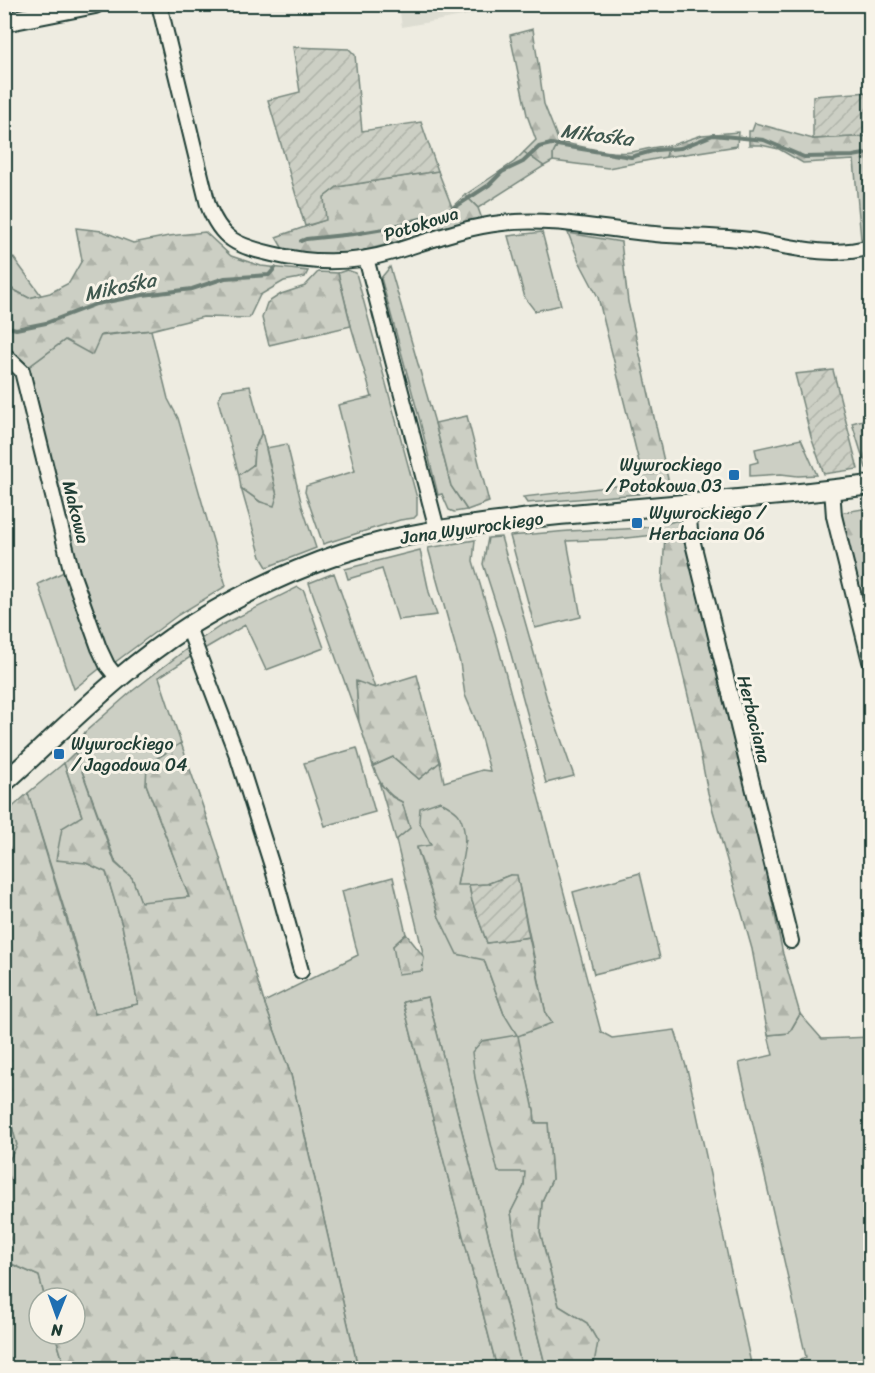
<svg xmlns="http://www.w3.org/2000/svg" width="875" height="1373" font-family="Sriracha,sans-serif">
<defs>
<pattern id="forest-firs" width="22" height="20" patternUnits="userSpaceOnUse" patternTransform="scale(1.5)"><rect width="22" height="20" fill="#cccfc4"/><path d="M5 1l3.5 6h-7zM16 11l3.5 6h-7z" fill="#afb3a9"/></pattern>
<pattern id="garden-furrows" width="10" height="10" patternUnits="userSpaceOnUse" patternTransform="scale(1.5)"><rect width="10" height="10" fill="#cccfc4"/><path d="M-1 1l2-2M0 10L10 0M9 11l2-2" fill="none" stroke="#afb3a9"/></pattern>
</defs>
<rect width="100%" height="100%" fill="#eeece1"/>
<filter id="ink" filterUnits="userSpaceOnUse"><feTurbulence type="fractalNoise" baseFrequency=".0167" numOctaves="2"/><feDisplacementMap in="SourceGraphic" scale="12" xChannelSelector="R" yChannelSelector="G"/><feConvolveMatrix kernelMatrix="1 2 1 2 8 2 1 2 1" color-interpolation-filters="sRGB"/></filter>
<g filter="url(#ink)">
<path fill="#ddddd2" d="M399 5H472L474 14 402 27Z"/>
<path fill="#cccfc4" stroke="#76867c" stroke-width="1.5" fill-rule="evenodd" d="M559 142C582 146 608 155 631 152 645 150 655 146 669 146L666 157 608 168 553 161V154Z
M524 152 544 166 478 208 465 195 514 162Z
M542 232 561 305 535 311 525 298 508 236Z
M13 257 41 295 29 298 5 285V259Z
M390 267 435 423 451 486 467 510 454 512 449 510 442 494 438 495 420 421 381 278Z
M347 270 356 273 417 498V515L414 518 400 520 323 544 305 492 306 486 355 471 338 405 372 397 351 326 338 273Z
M151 330 168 399 178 418 226 586 178 615 114 663 99 636 75 567 27 368 65 340Z
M250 386 262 432 254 451 253 465 239 475 218 400 223 390Z
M801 439 817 475 798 476 781 474 750 476V464L758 462 755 449Z
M287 444 302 506 316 548 267 567 261 557 241 488 260 502 277 496 266 448Z
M633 484 638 494 527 503 523 497Z
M675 521H683L685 538 665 534 617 539 567 541 581 617 535 628 510 536C536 534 562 531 588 530 618 529 647 530 675 521Z
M501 537 547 699 574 776 546 783 505 632 483 564 488 538Z
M475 540 473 561 495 634 601 1032 612 1038 675 1030 688 1073 752 1368H593L597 1341 587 1323 559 1306 540 1232 542 1201 552 1179 548 1123H535L534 1110 517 1035 525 1172 524 1186 511 1212 518 1257 546 1368H522L428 997 403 1002 497 1368H358L291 1075 264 1002 358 955 342 891 393 877 406 934 393 946 422 971 424 957 396 840 410 828 402 802C386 794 379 783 373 766L393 757 419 779 440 762 444 782 482 770 490 771 477 723 465 695 460 663 428 548ZM466 840 461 858 457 886 487 884 510 875 517 876 546 1014 551 1023 504 1014 484 960 439 917 417 848Z
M420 550 429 592 437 615 398 620 382 569 348 579 345 569Z
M68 570 103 666 74 689 38 584Z
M334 573 375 688 356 682 359 722 309 583Z
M298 587 304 591 324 648 266 670 245 625 204 649 201 639 222 625Z
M188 648 192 656 159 677 181 743 169 752 146 784 189 897 141 903 132 878 116 863 75 752 85 732 131 692Z
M357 748 375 812 325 826 304 763Z
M64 763 82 816 86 863 106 872 122 925 138 1004 95 1014 71 931 28 793Z
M640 873 660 958 594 974 573 892Z
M800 1014 822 1039 870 1037V1368H781L806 1357 739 1063 773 1055 768 1035 789 1033Z
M4 1096 17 1145 7 1166H5Z
M4 1261 39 1276 45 1298H39V1334H55L65 1368H5Z"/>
<path fill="url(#forest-firs)" stroke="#76867c" stroke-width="1.5" d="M533 29 544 104 559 142 553 154V161L544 166 524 152 536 140 527 115 510 35Z
M755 123 813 139 870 136V237L861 239 854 160 803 163 779 149 761 145H749V131H752Z
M738 132 737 146 666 157 669 146 702 135Z
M438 171 452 207 465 195 478 208 482 219 351 254 319 256 283 249 276 237 325 220 324 197 337 187Z
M76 228 102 231 133 243 169 236 205 232 231 256 261 266 308 271 305 277 284 281 260 295 249 318 203 317 151 330 101 335 92 355 65 340 27 368 5 349 4 285 29 298 50 293 69 283 82 260Z
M568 233 621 242 628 302 670 488 638 494 633 484 644 482 598 297 579 261Z
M318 272 338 273 351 326 269 345 262 318 267 303 281 294 305 286Z
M467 416 489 502 467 510 451 486 435 423Z
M870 418V468H866L852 423Z
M262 432 277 496 274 506 261 502 241 488 239 475 253 465 254 451Z
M868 508 870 518V645L839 513Z
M665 534 685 538 721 693 751 801 783 954 800 1014 789 1033 768 1035 752 949 708 793 695 725 662 586Z
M417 675 440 762 419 779 393 757 373 766 359 722 356 681 375 688Z
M181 743 216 845 264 1002 291 1075 358 1368H65L55 1334H75V1298H45L39 1276 5 1261V1166L7 1165 17 1145 4 1096 5 814 28 793 95 1014 138 1004 122 925 106 872 86 863 56 860 62 828 82 816 64 763 75 752 115 863 132 878 141 902 189 897 146 784 147 765Z
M379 782 392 797 402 802 410 828 396 840Z
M440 801C445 805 455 809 459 815 471 837 461 862 457 885H469L472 901 487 943 529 937 546 1014 552 1023 518 1036 534 1110 535 1123H548L552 1179 542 1201 540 1232 559 1306 587 1323 598 1342 593 1368H546L518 1257 511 1212 524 1186 525 1172H498L475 1078 472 1052 482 1041 517 1035 504 1014 484 960 457 954 439 917 417 847 431 845 419 821 420 808Z
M406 934 424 957 422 971 398 974 393 946Z
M428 997 522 1368H497L403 1002Z"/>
<path fill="url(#garden-furrows)" stroke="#76867c" stroke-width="1.5" d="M293 47 349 49 355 55 362 131 421 122 438 171 337 187 324 197 326 220 305 226 268 100 300 92Z
M870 92V136L813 139V96Z
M833 370 858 469 824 474 811 437 795 374Z
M510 875H517L529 937 487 943 472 901 469 885 487 884Z"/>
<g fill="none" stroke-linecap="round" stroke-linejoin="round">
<path stroke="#6c7e74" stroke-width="4" d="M301 241 306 239 354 234 384 229 449 211 489 185 502 172 523 162 539 147 551 144 631 157 656 150 681 148 713 135 764 140 804 157 853 156 870 153
M4 326 16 329 46 323 96 304 143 295 192 289 225 278 269 275 275 268"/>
<defs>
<path id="minor" d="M159 4 208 205C221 240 238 246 272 254 312 264 353 264 393 252 429 241 464 227 502 223 553 217 605 230 655 234 687 237 718 236 750 240 791 246 829 259 870 247
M366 258 437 529
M4 354 22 371 72 573 99 648 107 665 118 679
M832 489 834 516 870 661
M688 504 690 531 791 941
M188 627 238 758 272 866 301 971"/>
<path id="tertiary" d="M4 22 95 4
M4 783C64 729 121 669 189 626 237 596 290 571 343 553 407 531 473 525 539 517 650 506 761 499 870 485"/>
</defs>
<use href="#minor" stroke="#1f3d34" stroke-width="18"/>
<use href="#tertiary" stroke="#1f3d34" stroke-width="22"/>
<use href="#minor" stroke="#f7f3e8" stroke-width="14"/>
<use href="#tertiary" stroke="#f7f3e8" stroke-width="18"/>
</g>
</g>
<g fill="#1f6fb2" stroke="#f7f3e8" stroke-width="2">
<rect x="728" y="469" width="12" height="12" rx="3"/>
<rect x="631" y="517" width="12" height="12" rx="3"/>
<rect x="53" y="748" width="12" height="12" rx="3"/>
</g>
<g text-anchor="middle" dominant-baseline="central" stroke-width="6" stroke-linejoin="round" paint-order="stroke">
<g font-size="18" fill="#1f3d34" stroke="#f7f3e8">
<text transform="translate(421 224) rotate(-17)">Potokowa</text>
<text transform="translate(76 512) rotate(76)">Makowa</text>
<text transform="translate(472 528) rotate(-8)">Jana Wywrockiego</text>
<text transform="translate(754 719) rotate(76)">Herbaciana</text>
</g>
<g font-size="18" fill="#1f3d34" stroke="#f7f3e8" text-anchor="start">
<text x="722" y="465" text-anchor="end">Wywrockiego<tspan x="722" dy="21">/ Potokowa 03</tspan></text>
<text x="649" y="513">Wywrockiego /<tspan x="649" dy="21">Herbaciana 06</tspan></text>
<text x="71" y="744">Wywrockiego<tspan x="71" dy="21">/ Jagodowa 04</tspan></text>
</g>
<g font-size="20" font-style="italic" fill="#3f584f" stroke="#f7f3e8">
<text transform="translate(597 135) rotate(7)">Mikośka</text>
<text transform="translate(120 287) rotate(-12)">Mikośka</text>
</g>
</g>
<rect width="875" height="1373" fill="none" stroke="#f7f3e8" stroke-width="24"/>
<rect x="12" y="12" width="851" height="1349" fill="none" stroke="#1f3d34" stroke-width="2" filter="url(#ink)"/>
<g transform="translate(57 1316) rotate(181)"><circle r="28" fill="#f7f3e8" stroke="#a1aaa0" stroke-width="1.5"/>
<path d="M0-4.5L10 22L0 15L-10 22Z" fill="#1f6fb2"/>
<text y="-9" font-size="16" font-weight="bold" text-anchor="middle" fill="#1f3d34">N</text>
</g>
</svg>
